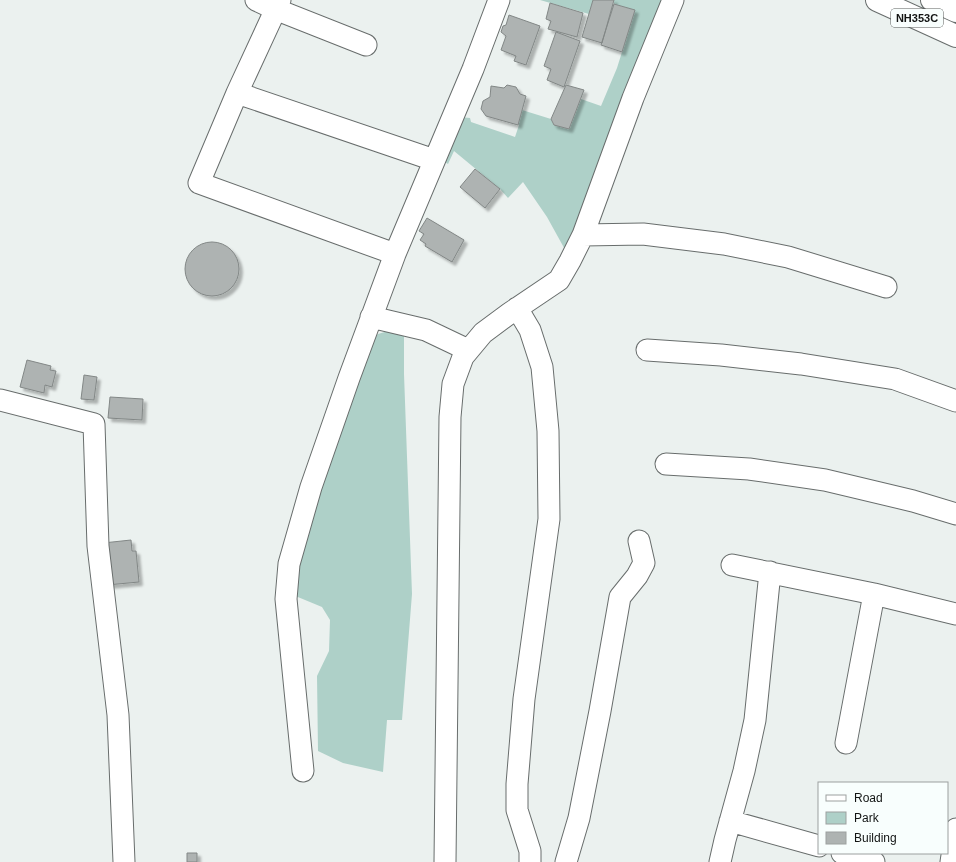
<svg xmlns="http://www.w3.org/2000/svg" width="956" height="862" font-family="Arial,sans-serif">
<defs>
<filter id="shadow"><feDropShadow dx="3.5" dy="3.5" stdDeviation="1" flood-color="#0004"/></filter>
</defs>
<rect width="100%" height="100%" fill="#ebf1ef"/>
<path fill="#aed0c8" d="M540 0H593L589 14Z
M614 0H664L568 255 547 217 523 182 508 198 500 189 454 151 448 164 442 160 460 117 470 118 471 122 515 137 519 125H518L522 110 551 119 554 125 569 129 581 99 601 106 617 68 635 10 614 4Z
M388 331 404 332V374L412 594 402 720H387L383 772 343 763 318 751 317 676 329 651 330 620 322 607 293 595 296 564 369 341 378 334Z"/>
<path fill="#aeb3b2" stroke="#828786" filter="url(#shadow)" d="M593 0H614L602 43 582 37Z
M550 3 583 13 577 37 548 29 551 21 546 19Z
M614 4 635 10 622 52 601 45Z
M509 15 540 26 526 65 514 61 516 56 501 50 506 36 501 32 503 26 506 25Z
M556 32 580 41 564 87 547 80 551 69 544 66Z
M507 85 516 87 520 94 526 96 518 125 486 116 481 109 483 101 490 97 491 86 504 88Z
M566 85 584 90 569 129 554 125 551 119Z
M475 169 500 189 485 208 460 187Z
M427 218 464 240 452 262 425 246 426 244 420 240 424 234 419 231Z
M185 269a27 27 0 1 1 54 0a27 27 0 1 1-54 0Z
M27 360 51 366 50 370 56 371 52 387 45 385 44 393 20 387Z
M84 375 97 377 94 400 81 399Z
M110 397 143 399 142 420 108 418Z
M131 540 132 551H136L139 582 107 585 103 543Z
M187 853H197V862H187Z"/>
<g fill="none" stroke-linecap="round" stroke-linejoin="round">
<defs>
<path id="minor" d="M256 0 275 9 366 45
M280 0 237 93 199 183 395 254
M237 93 434 160
M583 235 643 234 724 244 788 257 886 287
M517 308 530 330 542 367 548 431 549 519 524 699 517 784V810L530 851V862
M371 317 426 330 468 350
M647 350 721 355 801 364 895 379 956 401
M0 400 94 424 98 546 118 715 124 862
M666 464 749 469 825 480 913 501 956 514
M732 565 874 594 956 614
M846 743 874 594
M303 771 286 599 289 564 311 487 349 378 395 254 473 69 499 0
M730 821 819 846
M842 853 874 862
M445 862 450 417 453 384 463 357 483 333 510 313 559 280 570 261 583 235 633 98 673 0
M566 862 579 818 600 711 620 597 637 576 644 563 639 541
M720 862 725 840 744 771 755 720 770 572
M951 862 956 829"/>
<path id="highway" d="M877 0 956 36
M932 0 956 11"/>
</defs>
<use href="#minor" stroke="#686d6c" stroke-width="23"/>
<use href="#highway" stroke="#686d6c" stroke-width="24"/>
<use href="#minor" stroke="#fff" stroke-width="21"/>
<use href="#highway" stroke="#fff" stroke-width="22"/>
</g>
<g text-anchor="middle" dominant-baseline="central" stroke-width="3.5" stroke-linejoin="round" paint-order="stroke">
<rect fill="#f8fefd" stroke="#575a59" stroke-width="1" x="891" y="9" width="52" height="18" rx="3"/>
<g font-size="11" font-weight="bold" fill="#121413">
<text x="917" y="18">NH353C</text>
</g>
</g>
<rect x="818" y="782" width="130" height="72" fill="#f8fefd" stroke="#9ca09f"/>
<rect x="826" y="795" width="20" height="6" fill="#ffffff" stroke="#9ca09f"/>
<text x="854" y="802" font-size="12" fill="#121413">Road</text>
<rect x="826" y="812" width="20" height="12" fill="#aed0c8" stroke="#9ca09f"/>
<text x="854" y="822" font-size="12" fill="#121413">Park</text>
<rect x="826" y="832" width="20" height="12" fill="#aeb3b2" stroke="#9ca09f"/>
<text x="854" y="842" font-size="12" fill="#121413">Building</text>
</svg>
